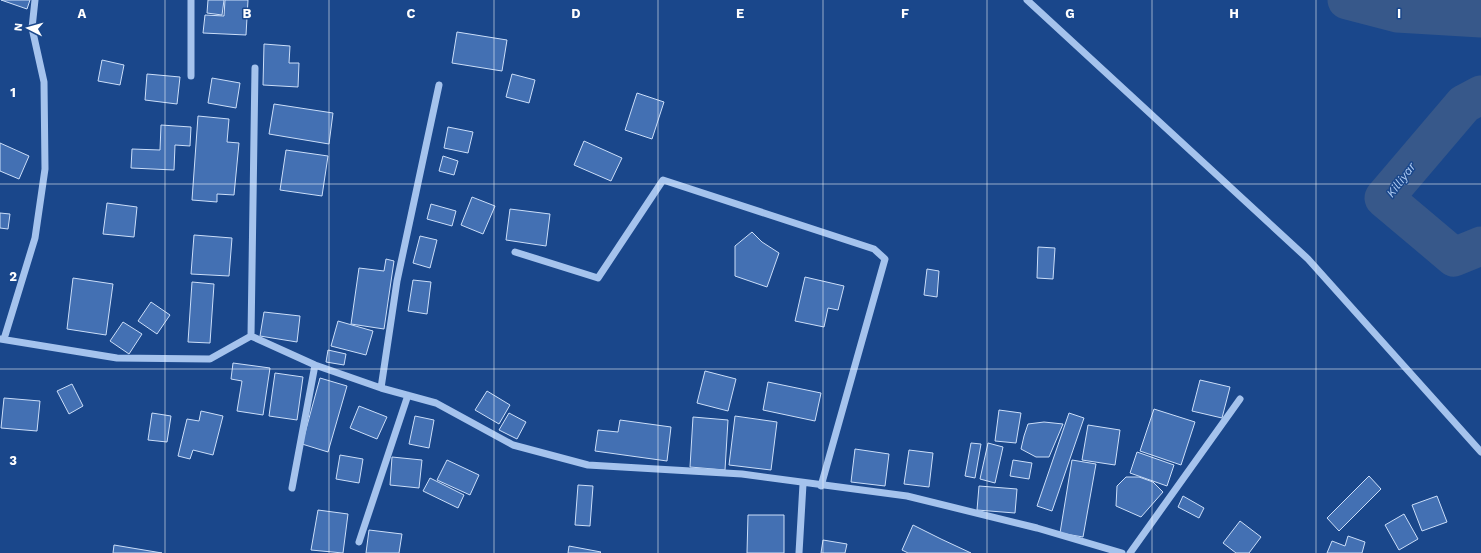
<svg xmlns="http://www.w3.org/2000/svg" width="1481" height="553" font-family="'Work Sans',sans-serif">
<rect width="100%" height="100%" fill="#1a478b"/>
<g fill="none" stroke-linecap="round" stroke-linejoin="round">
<path stroke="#37588a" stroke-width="39" d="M1347 0 1397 13 1481 18
M1481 95 1464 104 1384 198 1454 257 1481 246"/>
</g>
<path fill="#4370b3" stroke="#cbdef9" d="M1 0H30L27 9Z
M208 0H224L222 15 207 13Z
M225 0H248L246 35 203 33 205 15 224 16Z
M457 32 507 40 502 71 452 63Z
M264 44 290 46 289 63H299L298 87 263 85Z
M102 60 124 65 120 85 98 81Z
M147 74 180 77 177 104 145 100Z
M512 74 535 80 529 103 506 97Z
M212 78 240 83 236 108 208 103Z
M637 93 664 102 652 139 625 130Z
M274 104 333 113 329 144 269 134Z
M198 116 229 119 227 142 239 143 234 195 217 194V202L192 200Z
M161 125 191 127 190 146 175 145 174 170 131 168 132 149 160 150Z
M448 127 473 132 468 153 444 148Z
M584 141 622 158 611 181 574 165Z
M0 143 29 156 19 179 0 171Z
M286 150 328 156 322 196 280 190Z
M443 156 458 161 454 175 439 171Z
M472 197 495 206 483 234 461 225Z
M107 203 137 207 134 237 103 234Z
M431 204 456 211 452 226 427 219Z
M510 209 550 214 546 246 506 240Z
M0 213 10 214 8 229 0 228Z
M752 232 762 242 779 253 767 287 735 276V246Z
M194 235 232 238 229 276 191 274Z
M420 236 437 240 430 268 413 263Z
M1038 247 1055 248 1053 279 1037 278Z
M386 259 394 261 384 329 351 324 359 268 384 271Z
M927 269 939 271 937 297 924 295Z
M805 277 844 286 838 310 828 308 824 327 795 321Z
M73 278 113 284 106 335 67 329Z
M413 280 431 282 427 314 408 311Z
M192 282 214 284 210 343 188 342Z
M151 302 170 315 157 334 138 321Z
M264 312 300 316 297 342 260 336Z
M338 321 373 331 366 355 331 346Z
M123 322 142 334 129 354 110 341Z
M328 350 346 354 344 365 326 362Z
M233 363 270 368 263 415 237 411 242 381 231 379Z
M705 371 736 379 728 411 697 403Z
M275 373 303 377 297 420 269 416Z
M320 378 347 386 328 452 302 444Z
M1200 380 1230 387 1222 418 1192 411Z
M768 382 821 393 815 421 763 410Z
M72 384 83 406 69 414 57 391Z
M487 391 510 405 499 424 475 410Z
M4 398 40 401 37 431 1 428Z
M359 406 387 417 377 439 350 428Z
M1154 409 1195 422 1181 465 1140 451Z
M999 410 1021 413 1016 443 995 441Z
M201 411 223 416 213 455 193 450 190 459 178 456 187 419 199 421Z
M152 413 171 416 167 442 148 440Z
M509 413 526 422 517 439 499 430Z
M1069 413 1084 418 1052 511 1037 506Z
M415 416 434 420 429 448 409 444Z
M735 416 777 422 771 470 729 465Z
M693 417 728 420 725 470 690 467Z
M620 420 671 427 667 461 595 451 598 430 618 432Z
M1044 422 1063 424 1049 457H1036L1021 449 1024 436 1028 424Z
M1088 425 1120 430 1115 465 1082 460Z
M971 443 981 444 975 478 965 476Z
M988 443 1003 447 995 483 980 479Z
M855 449 889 454 885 486 851 482Z
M909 450 933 453 929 487 904 484Z
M1137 452 1174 465 1167 486 1130 473Z
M340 455 363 459 359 483 336 479Z
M392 457 422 460 419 488 390 485Z
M447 460 479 475 470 495 437 480Z
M1013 460 1032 463 1029 479 1010 476Z
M1072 460 1096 464 1083 537 1060 533Z
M1369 476 1381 489 1339 531 1327 518Z
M1126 477H1139L1153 482 1163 492 1141 517 1116 506 1117 486Z
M430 478 464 495 458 508 423 491Z
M578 485 593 486 590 526 575 525Z
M979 486 1017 489 1015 513 977 510Z
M1183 496 1204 508 1199 518 1178 507Z
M1437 496 1447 522 1422 531 1412 505Z
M318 510 348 514 343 553 311 550Z
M1404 514 1418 539 1399 550 1385 525Z
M748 515H784V553H747Z
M1240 521 1261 537 1249 553H1236L1223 543Z
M913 525 941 539 971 553H908L902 550Z
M369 530 402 534 399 553H366Z
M1348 536 1365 542 1362 553H1327L1332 541 1345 546Z
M823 540 847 544 845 553H821Z
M114 545 162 553H113Z
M569 546 601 552 600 553H568Z"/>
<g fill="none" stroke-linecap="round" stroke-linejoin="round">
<path stroke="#a5c3ed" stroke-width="7" d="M1027 0 1308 259 1481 452
M191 76V0
M515 252 598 278 663 180 874 249 885 259 821 486
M251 336 255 68
M0 339 117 358 210 359 251 336 315 365 381 388 436 403 513 445 588 465 742 474 907 496 1037 528 1122 553
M4 339 35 238 45 169 44 82 32 28 35 0
M381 388 397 281 439 85
M292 488 315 365
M359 542 408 395
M799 553 803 484
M1130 553 1240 399"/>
</g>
<path fill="none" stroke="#fff" stroke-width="1" stroke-opacity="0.55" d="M165 0V553M329 0V553M494 0V553M658 0V553M823 0V553M987 0V553M1152 0V553M1316 0V553M0 184H1481M0 369H1481"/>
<g text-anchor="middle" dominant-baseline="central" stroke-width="3" stroke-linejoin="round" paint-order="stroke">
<g font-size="12" font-style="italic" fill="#b1cdf4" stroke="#1a478b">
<text transform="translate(1401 180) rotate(-53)">Killiyar</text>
</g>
</g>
<g font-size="13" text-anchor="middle" font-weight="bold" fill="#fff" stroke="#1a478b" stroke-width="3" stroke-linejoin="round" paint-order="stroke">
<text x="82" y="18">A</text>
<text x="247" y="18">B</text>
<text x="411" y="18">C</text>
<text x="576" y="18">D</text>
<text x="740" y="18">E</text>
<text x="905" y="18">F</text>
<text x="1070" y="18">G</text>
<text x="1234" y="18">H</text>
<text x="1399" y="18">I</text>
<text x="13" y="97">1</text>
<text x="13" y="281">2</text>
<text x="13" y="465">3</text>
</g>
<g transform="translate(28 28) rotate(276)" stroke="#1a478b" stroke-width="3" paint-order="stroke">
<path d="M0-3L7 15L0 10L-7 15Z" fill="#ffffff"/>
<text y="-6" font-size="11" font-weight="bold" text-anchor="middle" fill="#ffffff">N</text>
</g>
</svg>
